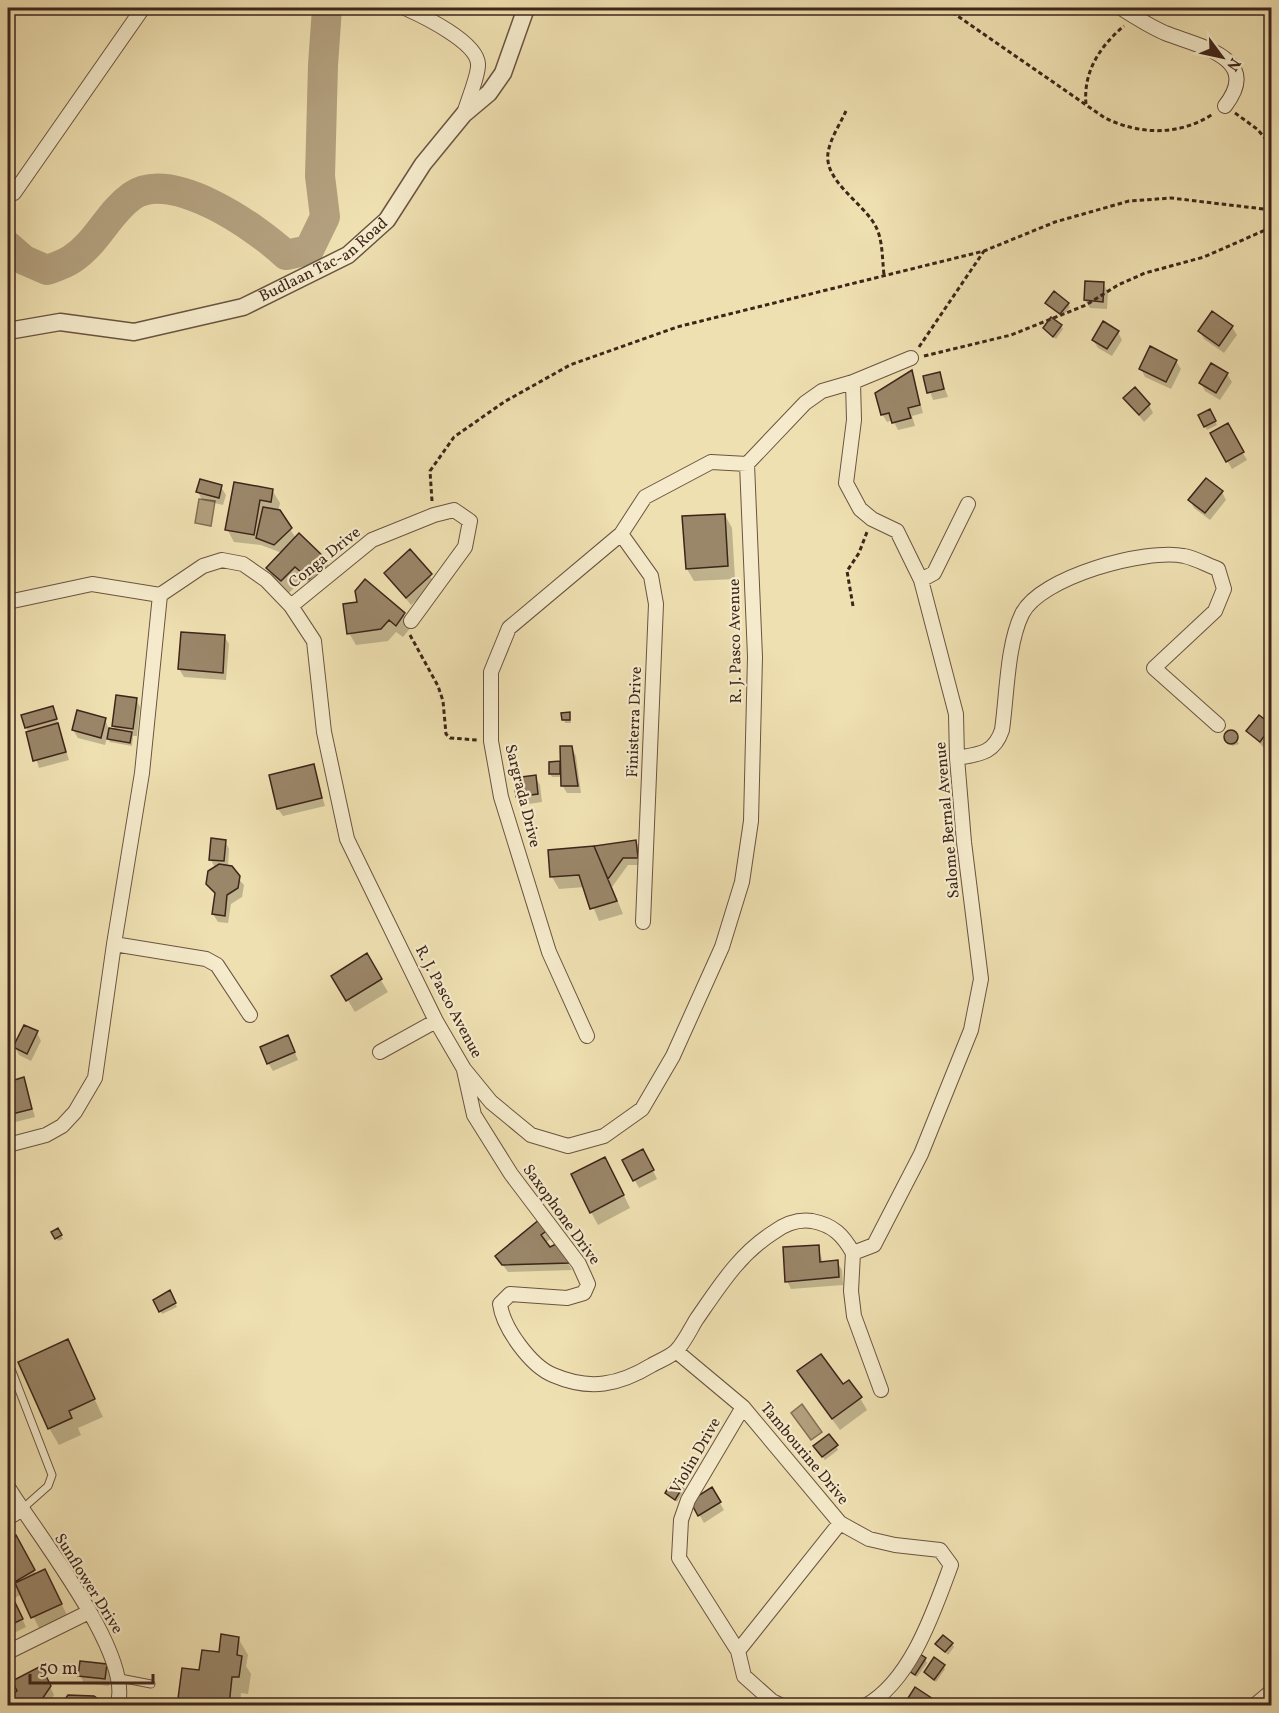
<svg xmlns="http://www.w3.org/2000/svg" width="1279" height="1713" font-family="Vollkorn,serif">
<rect width="100%" height="100%" fill="#efe0b1"/>
<filter id="stains"><feTurbulence type="fractalNoise" baseFrequency=".00333" numOctaves="4"/><feColorMatrix values="0 0 0 0 .2 0 0 0 0 .09 0 0 0 0 .02 0 0 0 .5 -.17"/></filter>
<radialGradient id="worn" r=".72"><stop offset=".6" stop-color="#630" stop-opacity="0"/><stop offset="1" stop-color="#630" stop-opacity=".3"/></radialGradient>
<path fill="#b3a07e" stroke="#846f56" stroke-width="1.5" d="M199 499 215 501 211 526 195 523Z
M802 1404 822 1432 811 1440 791 1413Z"/>
<path fill="#0003" d="M1103 284 1108 292 1107 309 1090 308 1085 300Z
M1047 303 1068 304 1070 307 1062 317Z
M1061 326 1063 329 1056 339 1044 328Z
M1232 327 1237 335 1224 353 1204 339 1200 331Z
M1118 332 1122 340 1112 356 1098 348 1093 340Z
M1176 361 1181 369 1171 389 1145 377 1141 369Z
M912 372 923 413 912 416 915 426 898 430 893 420 887 422 882 414Z
M939 373 948 397 933 400 925 377Z
M1227 374 1232 382 1220 400 1205 391 1201 383Z
M1125 398 1149 405 1153 413 1144 422Z
M1210 411 1217 425 1207 430 1200 416Z
M1227 425 1247 460 1232 469 1212 434Z
M235 484 272 490 280 503 278 512 296 538 326 561 333 573 317 591 303 578 289 593 275 580 268 568 282 553 261 545 234 542 227 529Z
M221 487 226 495 223 505 202 500 198 492Z
M1222 492 1226 500 1210 520 1194 508 1190 500Z
M725 515 732 528 735 579 694 581 687 569Z
M410 551 435 583 411 605 385 573Z
M403 614 411 627 403 637 396 632 388 641 356 645 349 633Z
M224 636 229 644 226 680 184 677 179 669Z
M136 699 140 707 137 736H133L132 746 110 742 107 737 105 745 78 738 73 730 105 719 109 730 116 731 113 726Z
M53 707 69 760 39 768 23 716Z
M563 714H569L571 723H565Z
M1259 717 1272 727V741L1265 749 1248 731Z
M1233 733 1239 744 1232 746 1227 736Z
M572 748 576 756 581 793H567L562 785V777H552L550 774V763H562Z
M313 766 325 806 283 816 278 809Z
M535 777 540 785 542 802 522 805 518 797Z
M225 841 229 849 228 867 244 885 242 897 231 904 228 923 218 922 213 914 216 896 208 884 215 868 211 860Z
M636 841 640 849 641 865H628L612 887 623 914 599 921 585 887 559 889 552 877 549 851 597 853Z
M366 955 388 992 355 1012 333 976Z
M37 1033 41 1041 31 1061 19 1055 15 1047Z
M292 1045 298 1060 273 1071 268 1063Z
M23 1079 35 1117 8 1124V1083Z
M647 1158 657 1179 639 1188 624 1160Z
M612 1171 630 1208 598 1225 591 1212Z
M540 1221 552 1238 545 1243 550 1249 557 1245 572 1270 508 1272 502 1264Z
M58 1230 63 1239 58 1241 53 1232Z
M818 1246 823 1263 837 1262 842 1270 843 1285 791 1289 787 1281Z
M169 1292 177 1307 162 1314 155 1300Z
M67 1341 103 1417 78 1428 81 1435 59 1445 49 1428Z
M806 1384 843 1386 860 1398 867 1410 840 1430Z
M836 1446 838 1450 825 1460 817 1450Z
M683 1486 685 1489 677 1502 666 1493Z
M712 1490 724 1510 704 1523 692 1502Z
M16 1537 36 1575 45 1571 68 1617 40 1630 22 1594 13 1599 26 1627 8 1636V1595L11 1594 8 1588V1542Z
M238 1638 248 1655 246 1666 251 1674 248 1694 241 1693 240 1706H179L200 1672Z
M937 1644H952L954 1647 948 1655Z
M925 1659 927 1663 917 1677 910 1671Z
M106 1665 111 1673 109 1686 84 1683 80 1675Z
M943 1666 945 1669 936 1682 925 1672Z
M45 1676 54 1695 47 1706H17L19 1692Z
M910 1698 935 1702 937 1706H914Z"/>
<g fill="none" stroke-linecap="round" stroke-linejoin="round">
<path stroke="#b3a07e" stroke-width="30" d="M8 246 24 260 47 270C55 267 65 264 72 259 97 243 108 213 132 196 172 168 257 228 286 255L309 250 325 217 320 176 323 65 327 8"/>
</g>
<path fill="#9a8669" stroke="#3e251a" stroke-width="1.5" d="M1085 281 1104 282 1103 302 1084 300Z
M1054 291 1069 303 1060 314 1045 303Z
M1212 311 1233 326 1219 346 1198 331Z
M1051 317 1062 325 1053 337 1043 328Z
M1103 321 1119 331 1107 349 1092 340Z
M1150 346 1177 360 1166 382 1139 369Z
M1211 363 1228 373 1216 393 1199 383Z
M912 370 920 405 908 408 911 418 892 423 889 413 881 415 875 393Z
M940 372 944 389 927 393 923 376Z
M1135 387 1150 404 1139 415 1123 398Z
M1210 409 1216 421 1204 427 1198 415Z
M1228 423 1244 452 1226 462 1210 433Z
M1206 478 1223 491 1205 513 1188 500Z
M200 479 222 485 219 498 196 492Z
M234 482 273 489 271 502 260 500 254 535 225 530Z
M263 507 280 510 292 528 274 545 256 538Z
M725 514 728 566 686 569 682 516Z
M299 533 327 560 309 579 295 567 281 581 266 568Z
M410 549 432 574 406 598 384 573Z
M365 579 405 613 396 626 389 620 381 629 347 634 343 604 357 602 355 591Z
M181 632 225 635 223 673 178 669Z
M116 695 137 698 133 729 112 726Z
M53 706 57 719 25 728 21 715Z
M77 710 106 718 101 738 72 730Z
M570 712V720H562L561 713Z
M1259 715 1272 725 1260 742 1246 731Z
M58 723 66 752 33 761 26 732Z
M109 728 132 732 130 743 107 739Z
M1224 737a7 7 0 1 1 14 0a7 7 0 1 1-14 0Z
M560 746H572L578 786H561Z
M560 761V774H549V762Z
M314 764 322 798 277 809 269 775Z
M536 775 538 794 516 797 514 778Z
M211 838 226 840 224 861 209 860Z
M636 840 638 858H623L608 879 594 846Z
M594 846 617 901 590 909 579 875 550 877 548 850Z
M219 864 232 866 240 876 238 888 227 895 225 916 212 914 215 893 206 884 208 871Z
M367 953 382 979 346 1001 331 976Z
M24 1025 38 1031 27 1054 13 1047Z
M288 1035 295 1052 267 1064 260 1047Z
M24 1077 32 1109 8 1115V1082Z
M643 1149 654 1170 633 1181 622 1160Z
M605 1157 624 1195 590 1213 571 1174Z
M540 1219 549 1229 541 1235 550 1247 558 1243 570 1263 502 1265 495 1256Z
M58 1228 62 1235 55 1239 51 1232Z
M819 1245 820 1262 838 1260 839 1277 785 1282 783 1247Z
M170 1290 176 1303 159 1312 153 1300Z
M68 1339 95 1399 69 1411 72 1418 48 1429 18 1362Z
M821 1354 843 1384 849 1380 862 1397 832 1419 797 1371Z
M829 1434 838 1445 822 1457 813 1446Z
M674 1478 684 1485 675 1500 665 1493Z
M712 1487 721 1502 698 1516 690 1501Z
M16 1535 35 1570 8 1586V1540Z
M45 1569 62 1604 31 1618 15 1583Z
M10 1592 23 1619 8 1626V1594Z
M221 1634 239 1637 237 1655 242 1656 239 1677H232L229 1706H177L182 1668 199 1670 202 1650 219 1652Z
M943 1635 953 1643 945 1652 935 1644Z
M920 1654 926 1658 915 1675 909 1671Z
M934 1657 945 1665 934 1680 924 1672Z
M80 1661 107 1664 105 1679 78 1676Z
M41 1666 51 1686 38 1705 15 1706 10 1695 17 1691 12 1681Z
M915 1687 936 1701 932 1706H919L908 1698Z
M68 1695 94 1696 107 1706H60Z"/>
<g fill="none" stroke-linecap="round" stroke-linejoin="round">
<defs>
<path id="service" d="M11 1369 52 1475 48 1486 21 1510
M120 1678 151 1684"/>
<path id="minor" d="M405 8C423 16 477 42 478 64 479 75 467 102 464 114
M1121 8C1135 17 1149 26 1165 33 1197 46 1263 57 1225 106
M14 193 143 8
M853 382 854 420 846 483 860 509 872 519 897 531 921 580 956 714 957 758 964 842 981 979 971 1030 921 1154 874 1245 853 1253
M747 464 805 403 822 391 853 382 911 358
M621 534 651 576 656 604 643 922
M921 580 934 573 968 504
M160 595 203 566 222 560 243 564 266 580 291 606 314 641 324 732 347 839 436 1021 464 1069 491 1102 531 1135 568 1146 604 1136 642 1109 673 1056 722 947 742 882 751 821 755 657 747 464
M8 602 92 584 160 595
M291 606 372 540 434 515 454 510 470 521 465 547 411 621
M957 758C979 754 994 754 1002 730 1007 695 1007 645 1022 614 1040 577 1146 548 1184 556 1195 558 1207 565 1218 569L1224 589 1215 611 1154 668 1218 725
M114 944 206 959 217 965 250 1015
M587 1036 549 952 501 797 491 741V672L509 628 621 534 645 497 711 462 747 464
M380 1052 436 1021
M464 1070 474 1115 511 1174 579 1264 588 1284 584 1293 567 1298 510 1294 500 1304C503 1328 531 1366 553 1375 590 1391 619 1385 652 1365 659 1361 670 1357 676 1351 684 1343 690 1330 696 1320 719 1287 739 1254 774 1232 785 1224 798 1219 812 1221 833 1225 843 1235 853 1253
M8 1145 46 1135 62 1126 75 1112 95 1078 114 944 142 773 160 595
M853 1253 851 1291 854 1316 881 1390
M676 1351 743 1407 840 1523 869 1539 895 1545 940 1550 951 1565C934 1611 911 1681 865 1706
M743 1407 688 1500 681 1520 679 1558 738 1651 744 1676 772 1701 782 1706
M8 1487C35 1532 136 1657 117 1706
M8 1518 21 1510
M738 1651 840 1523
M8 1652 89 1612
M1254 1706 1272 1691"/>
<g id="tertiary">
<path id="s1" d="M8 331 60 322 134 332 243 307 348 255 387 220 423 164 464 114 489 93 503 73 526 8"/>
</g>
</defs>
<use href="#service" stroke="#6a5440" stroke-width="9"/>
<use href="#minor" stroke="#6a5440" stroke-width="16"/>
<use href="#tertiary" stroke="#6a5440" stroke-width="19"/>
<path stroke="#3e251a" stroke-width="3" stroke-dasharray="4.5 3" stroke-linecap="butt" d="M946 8 1105 118C1140 135 1179 136 1213 114
M1086 104C1083 72 1100 46 1124 26
M846 111C840 124 830 139 828 153 824 181 862 202 875 225 883 239 882 258 884 275
M1235 113 1257 129 1272 146
M919 347 984 251
M924 356 1011 335 1086 305 1118 285 1145 273 1204 257 1272 227
M432 501 430 471 454 437 504 402 570 365 677 327 984 251 1055 222 1129 201 1171 198 1272 210
M853 606 847 571 859 553 867 532
M410 635 438 686 443 701 446 734 450 738 477 740"/>
<use href="#service" stroke="#f5ebcc" stroke-width="7"/>
<use href="#minor" stroke="#f5ebcc" stroke-width="14"/>
<use href="#tertiary" stroke="#f5ebcc" stroke-width="16"/>
</g>
<g text-anchor="middle" dominant-baseline="central" stroke-width="4.5" stroke-linejoin="round" paint-order="stroke">
<g font-size="16" fill="#3e251a" stroke="#f5ebcc">
<text stroke="none"><textPath href="#s1" startOffset="333">Budlaan Tac-an Road</textPath></text>
<text transform="translate(325 558) rotate(-39)">Conga Drive</text>
<text transform="translate(736 641) rotate(-91)">R. J. Pasco Avenue</text>
<text transform="translate(635 722) rotate(-88)">Finisterra Drive</text>
<text transform="translate(522 796) rotate(76)">Sargrada Drive</text>
<text transform="translate(948 820) rotate(-95)">Salome Bernal Avenue</text>
<text transform="translate(448 1002) rotate(62)">R. J. Pasco Avenue</text>
<text transform="translate(561 1215) rotate(54)">Saxophone Drive</text>
<text transform="translate(804 1454) rotate(50)">Tambourine Drive</text>
<text transform="translate(696 1456) rotate(-60)">Violin Drive</text>
<text transform="translate(88 1584) rotate(58)">Sunflower Drive</text>
</g>
</g>
<rect width="1279" height="1713" fill="none" stroke="#efe0b1" stroke-width="30"/>
<rect x="9" y="9" width="1261" height="1695" fill="none" stroke="#3e251a" stroke-width="3"/>
<rect x="15" y="15" width="1249" height="1683" fill="none" stroke="#3e251a" stroke-width="1.5"/>
<g transform="translate(1222 57) rotate(123)" stroke="#f5ebcc" stroke-width="4.5" paint-order="stroke">
<path d="M0-4.5L10 22L0 15L-10 22Z" fill="#3e251a"/>
<text y="-9" font-size="16" font-weight="bold" text-anchor="middle" fill="#3e251a">N</text>
</g>
<path d="M30 1674v9h123v-9" fill="none" stroke="#3e251a" stroke-width="3"/>
<text x="39" y="1674" font-size="18" fill="#3e251a" stroke="#f5ebcc" stroke-width="4.5" paint-order="stroke">50 m</text>
<rect width="100%" height="100%" filter="url(#stains)"/>
<rect width="100%" height="100%" fill="url(#worn)"/>
</svg>
